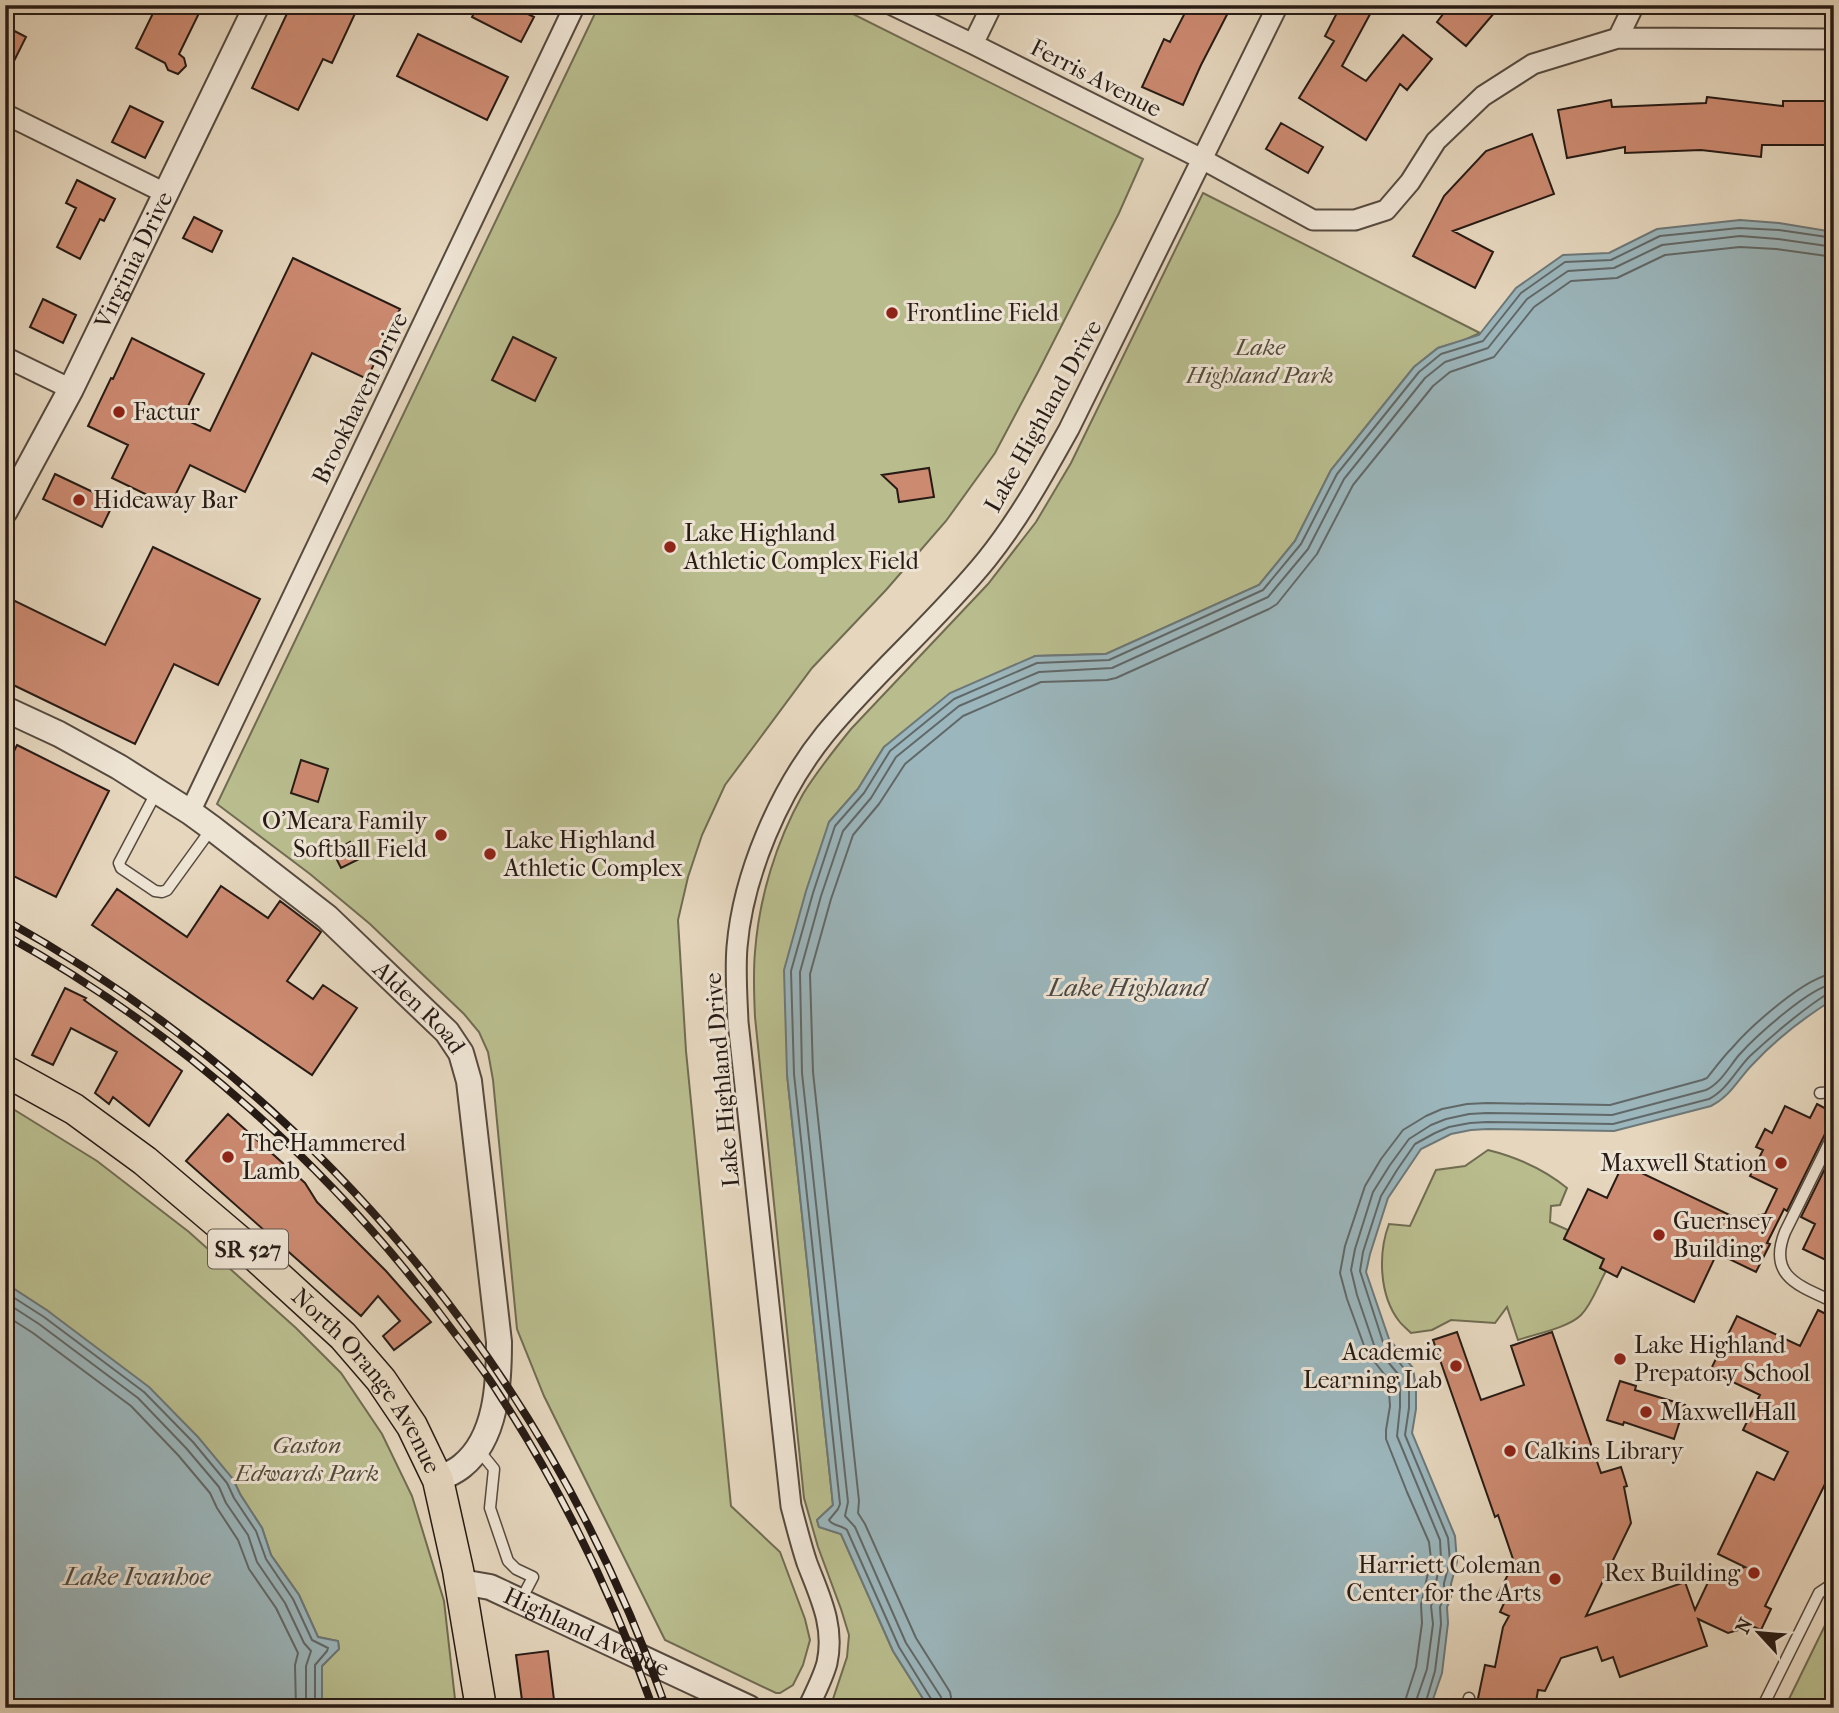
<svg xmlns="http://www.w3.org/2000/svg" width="1839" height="1713" font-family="'IM FELL French Canon',serif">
<rect width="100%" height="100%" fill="#e5d6bd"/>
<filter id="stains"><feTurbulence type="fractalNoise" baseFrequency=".00286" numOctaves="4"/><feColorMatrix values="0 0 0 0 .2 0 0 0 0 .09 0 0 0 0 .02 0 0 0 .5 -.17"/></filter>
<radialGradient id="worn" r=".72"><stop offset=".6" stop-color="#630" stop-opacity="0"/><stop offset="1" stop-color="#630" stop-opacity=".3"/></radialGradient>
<path fill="#b9bd8e" stroke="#706c52" stroke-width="2" d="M599 5H835L1143 159 1119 213 1038 372 995 453 946 521 886 590 812 668 725 785 702 835 688 877 678 920 686 1051 731 1506 780 1552 805 1619 810 1640 803 1665 793 1685 780 1693H776L665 1640 544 1396 517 1329 493 1080 488 1052 479 1032 464 1014 370 924 310 874 217 804Z
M1203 193 1480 333 1462 341 1438 348 1414 367 1331 470 1295 541 1259 585 1106 654 1035 656 884 747 858 789 829 822 787 1074 833 1505 817 1520 819 1527 841 1534 893 1651 929 1708H830L847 1657 849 1635 841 1609 818 1547 804 1498 755 1017C754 995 753 974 755 952 759 898 776 842 803 794 817 771 834 750 851 729L988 584 1036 522 1071 463Z
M5 1104 97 1161 189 1232 296 1328 341 1373 382 1434 412 1496 444 1601 456 1708H322V1666L339 1649 338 1641 318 1637 299 1595 271 1555 262 1528 240 1494 233 1479 48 1311 5 1283Z
M1488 1150C1516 1157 1545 1170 1567 1188L1560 1205 1551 1206 1550 1222 1568 1230 1564 1239 1604 1259 1600 1268 1606 1271C1598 1285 1592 1304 1581 1315 1568 1328 1535 1334 1518 1340L1507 1307 1495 1323 1451 1320 1432 1330 1411 1333C1407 1329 1402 1325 1399 1321 1379 1295 1378 1253 1389 1224L1410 1226 1436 1170 1465 1166Z
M1834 1607V1708H1796V1705L1788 1701Z"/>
<path fill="#9bb6bc" stroke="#6d7879" stroke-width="2" d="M1740 220 1779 223 1834 232V999C1805 1017 1777 1038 1753 1064 1738 1079 1731 1096 1711 1106L1614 1131 1488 1129 1471 1130 1451 1134 1421 1149 1388 1198 1370 1254 1366 1272 1389 1339 1413 1368 1416 1389V1409L1412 1433 1455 1536 1457 1562 1451 1584V1598L1447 1607 1448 1623 1442 1673 1430 1708H929L893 1651 841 1534 819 1527 817 1520 833 1505 787 1074 784 970 806 891 829 822 858 789 884 747 950 693 1035 656 1106 654 1259 585 1295 541 1331 470 1414 367 1438 348 1479 335 1516 288 1563 255 1609 253 1657 229Z
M5 1283 48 1311 149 1387 198 1437 233 1479 240 1494 262 1528 271 1555 299 1595 318 1637 338 1641 339 1649 322 1666V1708H5Z"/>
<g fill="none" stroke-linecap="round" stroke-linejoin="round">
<path stroke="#616868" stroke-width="2" d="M5 1292 44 1317 144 1392 193 1442 227 1483 234 1498 256 1531 266 1559 293 1599 312 1640 328 1648 327 1651 315 1665V1708
M5 1302 39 1324 138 1398 186 1448 219 1487 226 1503 248 1535 257 1562 285 1603 304 1643 311 1651 306 1666V1708
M5 1315 33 1333 131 1406 178 1455 210 1493 217 1508 238 1540 249 1569 276 1608 298 1653 295 1665 296 1708
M934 1708 933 1702 899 1647 847 1530C842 1525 832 1526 829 1520L838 1509 840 1504 794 1074 791 971 813 893 835 826 864 793 890 751 954 699 1037 663 1109 660 1263 590 1301 544 1337 474 1419 372 1441 354 1483 341 1521 293 1565 262 1611 260 1660 236 1739 228 1779 230 1834 238
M943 1708 941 1697 906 1643 855 1527 845 1516 848 1502 802 1073 800 972 821 896 843 831 871 798 896 757 959 706 1039 672 1112 668 1268 597 1308 549 1344 479 1425 378 1445 362 1488 348 1527 299 1568 271 1614 268 1662 245 1740 236 1778 239 1834 247
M953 1708 950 1692 916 1638 865 1524 858 1513 859 1501 813 1072 810 974 831 899 853 835 879 804 905 764 963 716 1041 682 1107 680 1116 678 1269 609 1277 604 1317 554 1353 485 1433 386 1450 372 1494 357 1534 307 1571 281 1617 278 1665 255 1740 247 1776 249 1834 257
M1405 1708 1406 1698 1416 1667 1422 1623 1421 1605 1431 1559 1429 1542 1407 1492 1386 1439V1430L1390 1406 1388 1379 1366 1351 1347 1299 1340 1273 1345 1246 1365 1186 1381 1159 1403 1130 1426 1116 1442 1109 1467 1104 1487 1103 1610 1105 1702 1080 1707 1078C1715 1068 1723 1057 1732 1048 1750 1027 1807 975 1834 974
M1415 1708 1416 1701 1427 1669 1433 1624 1431 1606 1435 1595 1436 1582 1441 1560 1440 1540 1397 1436 1400 1407V1390L1398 1374 1374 1345 1357 1295 1351 1270 1355 1249 1373 1192 1390 1165 1409 1139 1431 1125 1446 1119 1469 1114 1487 1113 1612 1115 1706 1090C1720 1084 1729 1067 1739 1055 1755 1037 1811 986 1834 984
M1424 1708 1435 1671 1441 1624 1440 1607 1444 1597V1583L1450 1561 1448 1538 1405 1435 1409 1408V1389L1406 1371 1383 1342 1360 1271 1363 1252 1381 1196 1397 1170 1415 1144 1435 1133 1449 1127 1470 1123 1487 1122 1613 1124 1709 1099C1727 1090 1736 1070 1750 1056 1775 1033 1799 1012 1827 994L1834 993"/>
</g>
<path fill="#cc8a71" stroke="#271b15" stroke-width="2" d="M157 5H203L179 54 184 58 186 66 178 74 168 70 165 63 136 48Z
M291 5H359L332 63 323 59 298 110 252 88Z
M478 5H510L534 17 521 42 472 17Z
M1189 5H1232L1201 65 1183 105 1142 87 1164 39 1170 42Z
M1341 5H1375L1342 66 1366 81 1403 35 1432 59 1407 90 1400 84 1366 140 1299 98 1334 41 1325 36Z
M1450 5H1501L1466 46 1437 22Z
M5 26 26 37 5 79Z
M418 34 508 77 487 120 397 76Z
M1707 97 1783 106V101H1834V145H1762L1761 157 1701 150 1625 153V147L1567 158 1558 110 1611 100 1612 107 1706 103Z
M130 106 163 122 145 158 112 142Z
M1281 123 1323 147 1308 173 1266 149Z
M1532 134 1554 194 1453 231 1493 252 1475 288 1413 256 1444 196 1486 151Z
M77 180 115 199 104 221 100 219 80 259 57 247 76 208 66 203Z
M194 217 222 231 212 252 183 238Z
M293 258 400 309 367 379 312 353 245 492 190 465 170 506 112 478 128 445 88 426 111 378 113 379 132 338 204 374 182 418 210 431Z
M43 299 76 315 63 343 30 327Z
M513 337 556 358 535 401 492 380Z
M929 468 934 497 899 502 897 489 882 475Z
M55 474 114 502 102 527 43 499Z
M153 547 260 599 218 685 174 664 135 744 5 681V610L11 599 105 645Z
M17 745 109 791 56 897 5 872V769Z
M301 760 328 769 318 802 291 793Z
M350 842 359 859 341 868 333 852Z
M221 886 268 918 280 901 321 932 287 981 313 999 323 985 357 1008 312 1075 92 925 117 889 187 937Z
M65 988 86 998 84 1000 182 1071 149 1126 113 1097 109 1104 95 1093 117 1052 71 1028 53 1065 32 1055Z
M1817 1104 1834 1113V1126L1827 1130 1787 1211 1784 1209 1767 1243 1770 1244 1756 1272 1717 1253 1694 1302 1622 1267 1617 1277 1600 1268 1604 1259 1564 1239 1588 1189 1607 1198 1623 1164 1740 1220 1765 1214 1777 1189 1750 1176 1763 1150 1756 1147 1765 1129 1772 1133 1785 1106 1810 1118Z
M228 1114 305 1183 317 1202 386 1271 431 1322 394 1350 383 1336 400 1321 378 1296 361 1316 186 1161Z
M1834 1150V1181L1828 1193 1834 1196V1264L1803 1249 1815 1224 1801 1217Z
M1818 1310 1834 1318V1479L1829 1476 1765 1606 1771 1609 1761 1630 1752 1626 1728 1633 1698 1619 1707 1646 1620 1677 1613 1657 1602 1661 1597 1647 1561 1658 1545 1691 1538 1690 1535 1708H1476L1485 1665 1495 1667 1503 1627 1509 1616 1500 1612 1505 1601 1497 1597 1514 1562 1498 1515 1495 1517 1433 1340 1457 1332 1481 1400 1524 1385 1511 1346 1552 1332 1601 1473 1621 1467 1627 1486 1624 1487 1631 1523 1586 1616 1685 1582 1695 1610 1710 1578 1745 1567 1718 1554 1757 1472 1774 1480 1788 1452 1743 1430 1760 1395 1710 1371 1737 1316 1800 1346Z
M1620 1381 1636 1386 1635 1390 1685 1405 1674 1439 1624 1422 1623 1425 1607 1420Z
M548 1651 555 1708H523L516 1655Z"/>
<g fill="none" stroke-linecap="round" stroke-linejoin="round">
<defs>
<path id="service" d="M157 791 119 863 121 868 155 891 162 892 167 890 212 828
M1820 1093 1834 1092
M1834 1133 1785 1232C1767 1277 1800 1286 1834 1302
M477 1448 494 1469 490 1508 508 1561 516 1569 533 1577 521 1600
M1466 1708 1469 1698
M1762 1708 1819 1593 1834 1583"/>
<path id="minor" d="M892 5 973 44 1202 159 1313 220H1355L1386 210 1410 182 1436 141 1483 96 1533 64 1618 38 1834 39
M1618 38 1634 5
M973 44 992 5
M5 114 165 193
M5 357 71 389
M190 812 575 5
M808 1708C815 1693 823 1678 827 1663 835 1626 820 1597 807 1563 801 1545 796 1525 791 1506L738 1022C737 997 735 972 737 947 743 875 779 791 825 734 875 673 937 621 987 559 1019 519 1044 474 1069 429L1278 5"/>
<g id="tertiary">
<path id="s1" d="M5 511 71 389 257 5"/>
<path id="s2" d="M5 709 59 734 119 767 190 812 212 828 327 917 447 1032 461 1053 469 1081 499 1342C499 1383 497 1438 462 1466 455 1472 446 1475 438 1480"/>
<path id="s3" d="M461 1582 490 1587 749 1708"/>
</g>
<g id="primary">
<path id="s4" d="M5 1071 74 1109 145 1161 238 1240 343 1336 381 1380 412 1426 438 1480 458 1570 481 1708"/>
</g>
</defs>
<use href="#service" stroke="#564a3f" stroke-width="13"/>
<use href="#minor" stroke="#564a3f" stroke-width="23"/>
<use href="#tertiary" stroke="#564a3f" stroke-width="28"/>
<use href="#primary" stroke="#271b15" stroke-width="33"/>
<use href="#service" stroke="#eee4d4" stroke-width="10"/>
<use href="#minor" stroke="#eee4d4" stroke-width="19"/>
<use href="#tertiary" stroke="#eee4d4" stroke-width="24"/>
<use href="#primary" stroke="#e5d6bd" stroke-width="30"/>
<defs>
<path id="rail" d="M5 920C316 1093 549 1373 666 1708
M5 935C180 1031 335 1171 453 1331 468 1351 484 1370 497 1391 562 1490 613 1596 653 1708"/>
</defs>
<use href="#rail" stroke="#271b15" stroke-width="8"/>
<use href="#rail" stroke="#eee4d4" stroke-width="5" stroke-dasharray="16" stroke-linecap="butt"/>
</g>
<g fill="#8f2418" stroke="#eee4d4" stroke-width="2.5">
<circle cx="892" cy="313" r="7"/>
<circle cx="119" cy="412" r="7"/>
<circle cx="79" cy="500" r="7"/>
<circle cx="670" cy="547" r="7"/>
<circle cx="441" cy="835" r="7"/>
<circle cx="490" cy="854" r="7"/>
<circle cx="228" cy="1157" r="7"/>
<circle cx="1781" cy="1163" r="7"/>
<circle cx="1659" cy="1235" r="7"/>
<circle cx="1620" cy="1359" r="7"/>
<circle cx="1456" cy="1366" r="7"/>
<circle cx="1646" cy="1412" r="7"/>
<circle cx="1510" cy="1451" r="7"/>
<circle cx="1754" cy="1573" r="7"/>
<circle cx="1555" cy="1579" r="7"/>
</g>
<g text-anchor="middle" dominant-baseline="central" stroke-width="6" stroke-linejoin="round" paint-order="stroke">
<rect fill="#eee4d4" stroke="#63574e" stroke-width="2" x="208" y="1229.5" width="80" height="39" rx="5"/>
<g font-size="23" font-weight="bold" fill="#271b15">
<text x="248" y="1249">SR 527</text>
</g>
<g font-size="24" fill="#271b15" stroke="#eee4d4">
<text transform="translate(1096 78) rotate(27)">Ferris Avenue</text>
<text stroke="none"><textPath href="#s1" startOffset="282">Virginia Drive</textPath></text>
<text transform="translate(360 398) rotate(-64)">Brookhaven Drive</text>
<text transform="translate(1043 416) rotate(-61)">Lake Highland Drive</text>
<text stroke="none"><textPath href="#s2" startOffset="514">Alden Road</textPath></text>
<text transform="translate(722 1080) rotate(-95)">Lake Highland Drive</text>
<text stroke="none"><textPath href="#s4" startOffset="481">North Orange Avenue</textPath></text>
<text stroke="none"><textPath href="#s3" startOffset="136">Highland Avenue</textPath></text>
</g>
<g font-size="24" fill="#271b15" stroke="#eee4d4" text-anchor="start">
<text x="906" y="313">Frontline Field</text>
<text x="133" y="412">Factur</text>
<text x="93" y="500">Hideaway Bar</text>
<text x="684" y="533">Lake Highland<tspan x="684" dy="28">Athletic Complex Field</tspan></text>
<text x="427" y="821" text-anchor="end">O’Meara Family<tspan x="427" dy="28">Softball Field</tspan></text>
<text x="504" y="840">Lake Highland<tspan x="504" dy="28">Athletic Complex</tspan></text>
<text x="242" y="1143">The Hammered<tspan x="242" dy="28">Lamb</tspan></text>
<text x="1767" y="1163" text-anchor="end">Maxwell Station</text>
<text x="1673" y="1221">Guernsey<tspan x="1673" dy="28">Building</tspan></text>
<text x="1634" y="1345">Lake Highland<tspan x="1634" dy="28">Prepatory School</tspan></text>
<text x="1442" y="1352" text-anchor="end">Academic<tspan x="1442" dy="28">Learning Lab</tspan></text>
<text x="1660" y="1412">Maxwell Hall</text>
<text x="1524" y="1451">Calkins Library</text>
<text x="1541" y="1565" text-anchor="end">Harriett Coleman<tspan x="1541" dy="28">Center for the Arts</tspan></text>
<text x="1740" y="1573" text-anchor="end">Rex Building</text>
</g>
<g font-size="24" font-style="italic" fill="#534c39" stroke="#eee4d4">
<text x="1260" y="347">Lake<tspan x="1260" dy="28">Highland Park</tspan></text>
<text x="307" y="1445">Gaston<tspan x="307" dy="28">Edwards Park</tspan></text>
</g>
<g font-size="26" font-style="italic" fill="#4a4a47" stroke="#eee4d4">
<text x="1127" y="987">Lake Highland</text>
<text x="137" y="1576">Lake Ivanhoe</text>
</g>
</g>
<rect width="1839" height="1713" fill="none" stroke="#e5d6bd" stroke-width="28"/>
<rect x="7" y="7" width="1825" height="1699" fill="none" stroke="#271b15" stroke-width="3.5"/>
<rect x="14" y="14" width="1811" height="1685" fill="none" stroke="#271b15" stroke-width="2"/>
<g transform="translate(1759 1633) rotate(296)" stroke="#eee4d4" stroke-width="5" paint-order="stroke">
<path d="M0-5L12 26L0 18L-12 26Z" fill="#271b15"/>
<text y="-10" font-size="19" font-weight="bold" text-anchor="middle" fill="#271b15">N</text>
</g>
<rect width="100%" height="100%" filter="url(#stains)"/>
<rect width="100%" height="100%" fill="url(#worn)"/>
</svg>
